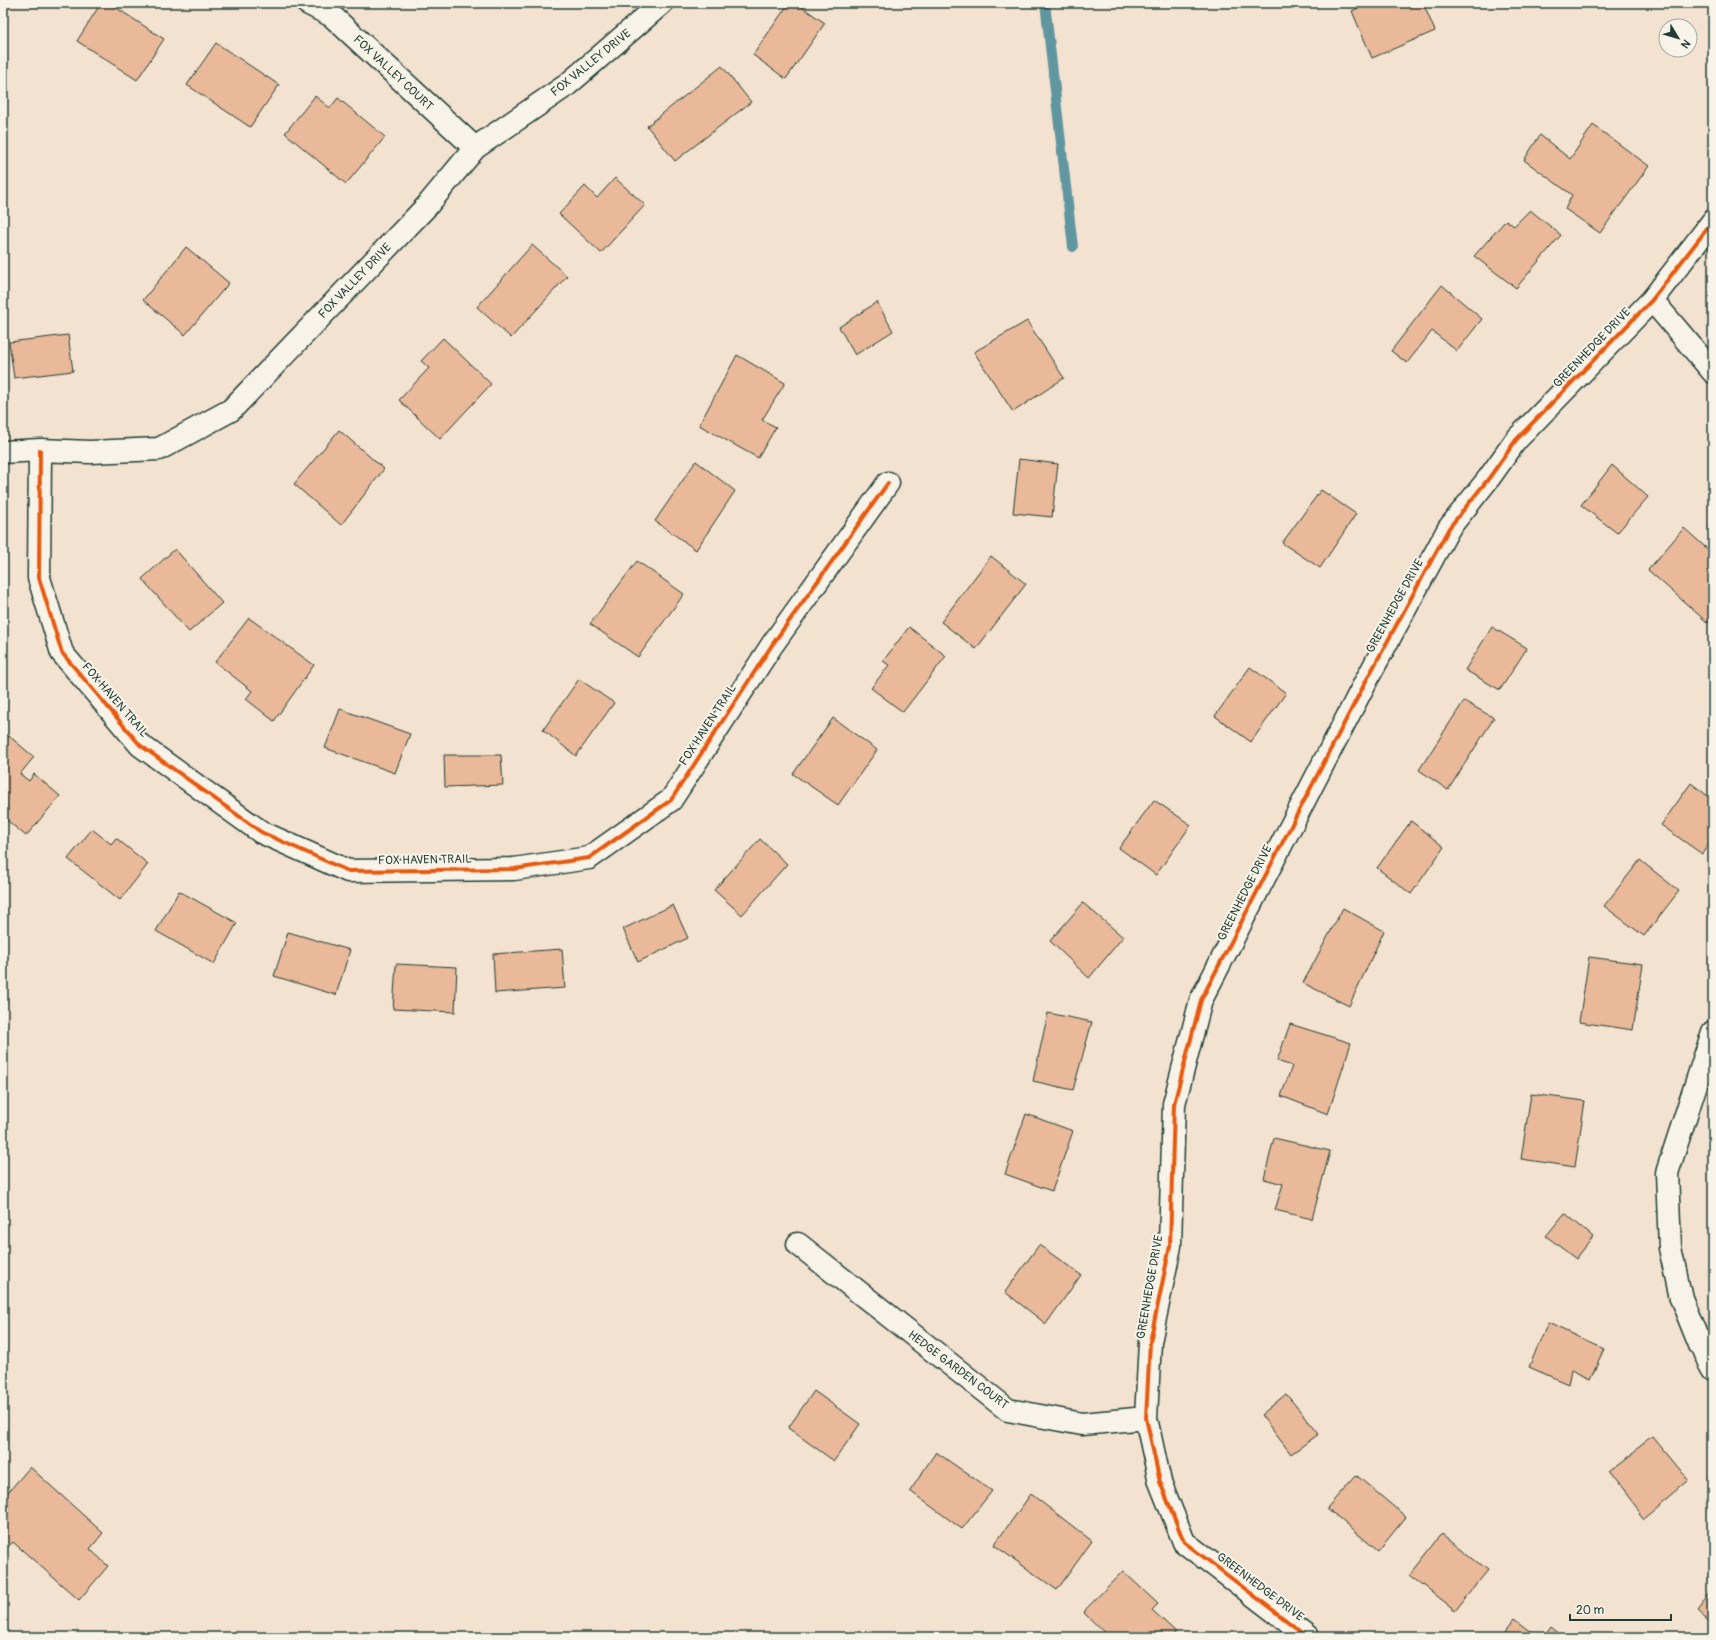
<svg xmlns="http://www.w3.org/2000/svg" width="1716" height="1640" font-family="Pangolin,sans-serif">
<rect width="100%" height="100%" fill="#f3e2d0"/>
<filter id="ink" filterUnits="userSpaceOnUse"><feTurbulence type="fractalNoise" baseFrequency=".025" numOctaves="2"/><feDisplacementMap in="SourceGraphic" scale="8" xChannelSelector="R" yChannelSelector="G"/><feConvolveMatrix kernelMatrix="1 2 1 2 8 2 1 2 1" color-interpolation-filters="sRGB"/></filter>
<g filter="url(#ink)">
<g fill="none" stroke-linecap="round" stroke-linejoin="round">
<path stroke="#5e96a0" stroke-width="10" d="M1045 3 1073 247"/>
</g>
<path fill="#e9b999" stroke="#1f3d34" d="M101 3H109L164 39 137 80 77 41Z
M789 3H796L825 23 786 79 753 55Z
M1369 3H1423L1435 31 1372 58 1352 11Z
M216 43 279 85 250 127 187 85Z
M722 66 751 102 675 161 647 126Z
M315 96 330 108 338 98 385 137 346 184 285 133Z
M1593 125 1649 166 1600 233 1565 209 1572 195 1524 160 1540 135 1570 159Z
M615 178 645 205 601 253 559 214 585 186 597 198Z
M1530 210 1561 235 1516 288 1474 256 1506 220 1514 226Z
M532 245 567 276 511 338 477 307Z
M186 247 229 283 185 335 143 300Z
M1442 285 1482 319 1457 351 1432 331 1407 363 1391 351Z
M877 302 893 331 855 355 839 327Z
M1027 321 1064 378 1013 412 974 352Z
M68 335 73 371 14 378 9 342Z
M443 338 491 384 440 439 399 400 429 368 421 361Z
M737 355 785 383 762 420 776 427 758 458 699 425Z
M339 430 384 469 341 525 294 484Z
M1019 459 1058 464 1052 517 1013 513Z
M696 461 735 491 696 550 655 521Z
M1612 465 1648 497 1617 533 1581 505Z
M1321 490 1356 514 1320 568 1282 543Z
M1684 528 1713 554V617L1708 623 1648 570Z
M175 549 222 603 189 632 142 579Z
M991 556 1026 584 976 649 941 622Z
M637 561 684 594 638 657 590 624Z
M249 618 314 665 274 721 246 699 252 691 215 662Z
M909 627 946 656 903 712 871 688 889 665 883 661Z
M1492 627 1527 648 1500 690 1465 670Z
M1250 667 1286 693 1251 742 1215 716Z
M579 679 614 703 576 756 543 730Z
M1464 701 1494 718 1448 790 1419 770Z
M340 709 410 734 395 773 325 748Z
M833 718 877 750 838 805 793 774Z
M9 736 34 757 20 774 29 781 34 774 60 796 26 836 3 817V743Z
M444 755H501L503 785 445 787Z
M1691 783 1713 800V838L1702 854 1661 825Z
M1154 800 1191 825 1156 875 1119 848Z
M1411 821 1444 847 1411 894 1377 868Z
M92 829 111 844 116 838 148 864 120 900 68 859Z
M760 839 787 864 742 915 714 890Z
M1640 860 1679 891 1644 936 1604 906Z
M179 891 237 923 214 964 156 931Z
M1083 903 1123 937 1089 978 1050 941Z
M673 905 688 938 638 962 623 929Z
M1343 908 1384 931 1349 1006 1303 983Z
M288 932 350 950 336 995 274 976Z
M562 949 565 988 495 993 493 954Z
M1589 957 1643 964 1633 1030 1579 1022Z
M396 964 457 967 455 1012 393 1009Z
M1048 1013 1092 1022 1073 1090 1033 1081Z
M1290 1024 1351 1043 1328 1114 1281 1096 1292 1066 1277 1061Z
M1531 1094 1585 1101 1575 1167 1521 1159Z
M1026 1114 1073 1131 1052 1191 1005 1174Z
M1274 1138 1330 1151 1312 1219 1275 1210 1283 1184 1264 1179Z
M1565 1213 1593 1237 1576 1259 1546 1236Z
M1039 1245 1081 1275 1046 1324 1005 1292Z
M1548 1323 1604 1349 1590 1379 1571 1370 1568 1384 1529 1367Z
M814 1391 860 1424 834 1461 788 1428Z
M1286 1394 1319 1434 1291 1454 1261 1415Z
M1652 1437 1688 1481 1643 1519 1607 1472Z
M936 1452 992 1491 962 1529 910 1491Z
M30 1467 103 1533 90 1549 108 1566 79 1600 13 1542 3 1552V1498Z
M1356 1475 1406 1517 1378 1551 1327 1508Z
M1031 1494 1092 1541 1057 1590 994 1545Z
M1442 1534 1487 1570 1455 1610 1410 1575Z
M1123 1571 1158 1604 1152 1610 1176 1632 1171 1637H1109L1083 1612Z
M1713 1591V1623L1698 1610Z
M1514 1619 1537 1637H1500Z
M1552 1626 1566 1637H1544Z"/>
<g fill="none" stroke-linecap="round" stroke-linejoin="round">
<defs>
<path id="minor" d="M307 3 332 16 475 148
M1652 300 1713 372
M40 450 39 578 62 653 140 745 261 832 348 871 514 869 589 858 671 800 772 645 888 483
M3 452 40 450 90 452 159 449 231 410 426 207 475 148 567 85 662 3
M1713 1032 1667 1173 1670 1248 1681 1298 1700 1345 1713 1368
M798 1244 1008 1410 1082 1424 1146 1418
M1308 1637 1184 1542 1160 1482 1146 1418 1150 1342 1170 1246 1174 1104 1201 1000 1366 681 1449 528 1489 478 1516 440 1652 300 1713 221"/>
</defs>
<use href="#minor" stroke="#1f3d34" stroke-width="25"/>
<use href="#minor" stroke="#f7f3e8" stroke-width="22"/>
<defs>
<path id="cycleway" d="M40 450 39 578 62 653 140 745 261 832 348 871 514 869 589 858 671 800 772 645 888 483
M1308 1637 1184 1542 1160 1482 1146 1418 1150 1342 1170 1246 1174 1104 1201 1000 1366 681 1449 528 1489 478 1516 440 1652 300 1713 221"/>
</defs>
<use href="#cycleway" stroke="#f7f3e8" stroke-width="6"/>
<use href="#cycleway" stroke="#e8590c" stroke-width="4"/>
</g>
</g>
<g text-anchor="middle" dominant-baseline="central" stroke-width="4" stroke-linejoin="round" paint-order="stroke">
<g font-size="12" fill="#1f3d34" stroke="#f7f3e8">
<text transform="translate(591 63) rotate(-39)">FOX VALLEY DRIVE</text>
<text transform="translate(393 73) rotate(43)">FOX VALLEY COURT</text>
<text transform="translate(355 281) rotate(-46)">FOX VALLEY DRIVE</text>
<text transform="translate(1592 348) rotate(-46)">GREENHEDGE DRIVE</text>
<text transform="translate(1395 606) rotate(-61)">GREENHEDGE DRIVE</text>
<text transform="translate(115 700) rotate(49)">FOX HAVEN TRAIL</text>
<text transform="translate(708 725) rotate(-57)">FOX HAVEN TRAIL</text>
<text transform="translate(425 860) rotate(-1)">FOX HAVEN TRAIL</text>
<text transform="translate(1245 893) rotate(-63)">GREENHEDGE DRIVE</text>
<text transform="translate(1150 1287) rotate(-80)">GREENHEDGE DRIVE</text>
<text transform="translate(958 1370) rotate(37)">HEDGE GARDEN COURT</text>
<text transform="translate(1260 1587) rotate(37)">GREENHEDGE DRIVE</text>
</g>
</g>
<rect width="1716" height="1640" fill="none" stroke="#f7f3e8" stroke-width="16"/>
<rect x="8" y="8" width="1700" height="1624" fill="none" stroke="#1f3d34" stroke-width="1.5" filter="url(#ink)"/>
<g transform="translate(1678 38) rotate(128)"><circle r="19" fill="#f7f3e8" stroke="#a1aaa0"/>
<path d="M0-3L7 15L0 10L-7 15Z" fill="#1f3d34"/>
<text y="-6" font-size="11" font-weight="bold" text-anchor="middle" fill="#1f3d34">N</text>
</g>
<path d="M1570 1614v6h101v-6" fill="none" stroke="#1f3d34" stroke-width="2"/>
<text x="1576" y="1614" font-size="12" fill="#1f3d34" stroke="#f7f3e8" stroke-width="3" paint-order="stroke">20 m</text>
</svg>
